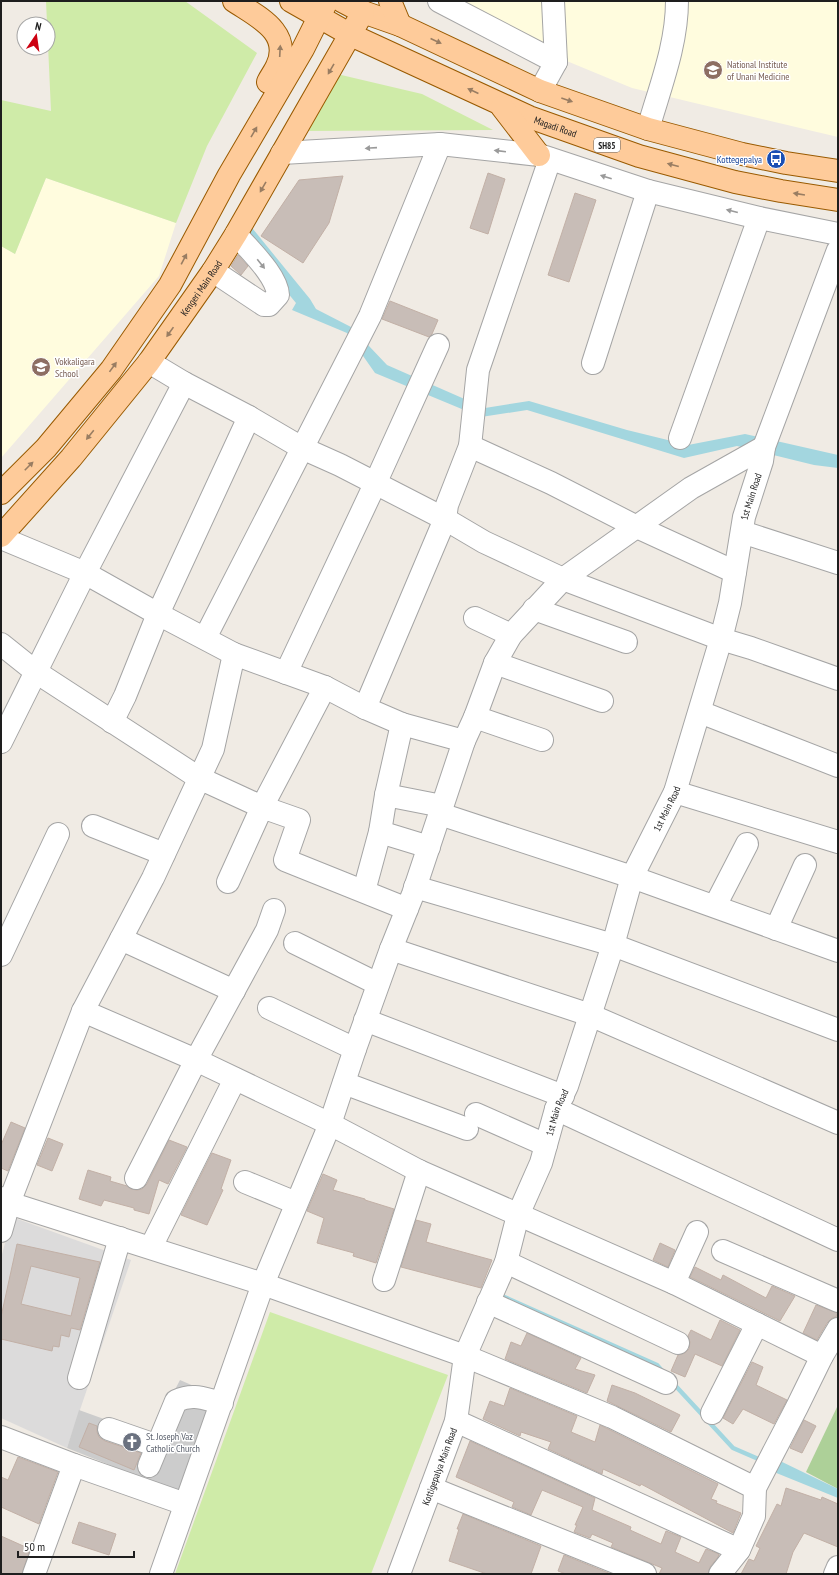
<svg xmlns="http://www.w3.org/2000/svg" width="839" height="1575" font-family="'PT Sans Narrow',sans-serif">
<rect width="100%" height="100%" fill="#f0ebe4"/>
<path fill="#dcdbdb" d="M12 1217 131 1260 67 1448 1 1418V1258Z"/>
<path fill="#fffcde" d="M448 1H838V137L632 88 545 52Z
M46 178 176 223 159 276 1 458V246L15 254Z"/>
<path fill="#ccc" d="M180 1380 212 1394 180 1493 67 1448 79 1410 151 1436Z"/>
<path fill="#cfeba8" d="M46 1H185L257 53 207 146 176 223 46 178 15 254 1 246V100L51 111Z
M337 74 422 94 493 130 303 131Z
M270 1312 448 1375 371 1574H175Z"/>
<path fill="#add098" d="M838 1405V1489L806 1472Z"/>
<path fill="#a3d6df" d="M248 223 310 299 316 309 351 327 387 365 485 408 529 401 627 430 688 445 745 434 838 455V468L814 465 737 446 684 458 527 410 481 417 375 373 347 333 292 310 296 303 240 235Z
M776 1459 838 1489V1498L769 1470Z"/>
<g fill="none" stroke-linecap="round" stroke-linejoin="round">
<path stroke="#a3d6df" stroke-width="4.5" d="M502 1296 657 1365 663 1372
M672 1382 733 1448 763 1461"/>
</g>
<path fill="#c8bdb7" stroke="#c2b0a6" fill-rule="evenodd" d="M488 173 505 179 488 234 470 228Z
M343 176 329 223 303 263 261 236 299 180Z
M575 193 596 200 569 282 548 275Z
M238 255 248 266 241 275 231 266Z
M390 301 438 320 432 334 429 337 382 319Z
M11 1122 25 1128 8 1171 1 1168V1145Z
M48 1138 63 1144 52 1171 37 1165Z
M169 1140 187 1147 168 1184 159 1180 149 1214 134 1210V1208L104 1200 101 1206 79 1199 88 1170 111 1177 110 1181 127 1186 131 1189 137 1190 142 1189 147 1184Z
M212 1153 231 1160 221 1189 223 1190 207 1225 181 1215Z
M323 1174 337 1180 333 1190 365 1199V1200L394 1209 376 1263 353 1256 354 1253 317 1243 324 1218 307 1211Z
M416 1220 431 1224 426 1242 492 1260 481 1288 401 1267Z
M660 1243 675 1250 668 1267 653 1260Z
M17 1244 100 1262 80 1330 71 1328 69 1337 61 1335 59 1347 53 1346 52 1351 1 1339V1317ZM31 1266 80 1278 71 1316 21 1304Z
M695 1267 721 1280 723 1275 766 1298 772 1286 795 1296 780 1321 690 1277Z
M816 1305 838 1313 836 1317 832 1318 827 1323 817 1340 803 1333Z
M720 1320 740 1330 722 1366 695 1354 685 1377 671 1371 678 1355 685 1353 689 1349 690 1342 688 1336 691 1330 711 1340Z
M527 1333 581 1358 575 1369 595 1375 587 1393 505 1359 511 1342 521 1346Z
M752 1362 763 1367 756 1385 787 1400 774 1424 743 1409 733 1424 723 1418Z
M612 1385 635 1393 680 1415 671 1432 607 1401Z
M510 1388 577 1416 571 1432 595 1442 600 1425 718 1484 711 1499 717 1501 716 1503 741 1513 733 1533 641 1484 640 1486 603 1469 602 1474 548 1449 551 1442 521 1432 520 1436 483 1419 490 1401 504 1406Z
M804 1420 816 1426 802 1453 790 1448Z
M89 1423 97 1426V1432L99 1437 105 1441 141 1453 134 1470 79 1447Z
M470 1441 595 1498 592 1510 631 1527 630 1530 661 1544 666 1531 681 1537 675 1552 699 1563 706 1549 719 1554 718 1557 710 1567 708 1574H659L662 1568 611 1547 613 1543 592 1534 590 1538 574 1532 577 1525H575L583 1507 542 1490 531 1515 512 1507 514 1502 456 1477Z
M18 1457 58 1472 39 1524 1 1507V1477L8 1480Z
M786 1488 821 1500 822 1497 838 1504V1547L804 1533 793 1552 786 1574H741L749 1559 754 1561 760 1548 756 1546 777 1504 781 1506Z
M463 1514 541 1546 531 1574H487L449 1561 459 1529H457Z
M79 1522 116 1534 109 1555 72 1543Z
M1 1536 30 1549 22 1574H1Z
M564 1555 611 1574H566L558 1571Z"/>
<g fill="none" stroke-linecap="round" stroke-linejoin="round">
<defs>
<g id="minor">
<path d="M439 1 556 62"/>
<path d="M540 91 556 62 553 1"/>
<path d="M648 129C660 87 677 45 677 1"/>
<path d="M282 153 440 144 539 155 648 191 759 218 838 234"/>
<path d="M213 271 264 305H269L278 295C277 275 248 249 236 234"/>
<path d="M149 362 184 383 249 417 302 448 340 465 445 519 484 542 563 579 721 639 751 648 838 679"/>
<path d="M593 363 648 191"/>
<path d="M680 438 759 218"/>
<path d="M470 446 551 483 637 527 735 572"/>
<path d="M742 532 838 563"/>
<path d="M1 538 85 573 158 614 234 654"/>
<path d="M534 609 626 642"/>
<path d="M475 618 511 635"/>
<path d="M205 638 370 316 440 144"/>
<path d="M1 644 36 672 199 778 262 807 325 687"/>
<path d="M495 663 602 701"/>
<path d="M286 673 375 484 438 345"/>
<path d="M365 708 445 519 447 505 470 446 478 370 550 159"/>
<path d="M700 712 838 766"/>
<path d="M475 717 542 740"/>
<path d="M112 722 125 696 158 614 249 417"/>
<path d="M1 742 85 573 184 383"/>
<path d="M675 792 838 842"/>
<path d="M386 795 402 724"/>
<path d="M440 814 632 877 838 951"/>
<path d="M93 826 164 854"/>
<path d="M380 832 429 847"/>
<path d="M228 882 262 807 299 820 285 860 407 909"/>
<path d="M415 887 613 945 838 1030"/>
<path d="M364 891 380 832 386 795 442 806"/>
<path d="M715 906 747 844"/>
<path d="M776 929 805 865"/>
<path d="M121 939 234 991"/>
<path d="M295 943 378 984"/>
<path d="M391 949 590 1015 838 1123"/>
<path d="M1 955 58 834"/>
<path d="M269 1008 355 1049"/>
<path d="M83 1011 196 1060 330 1124 419 1171 674 1283 822 1356"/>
<path d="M365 1020 563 1096"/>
<path d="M344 1083 467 1129"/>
<path d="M556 1109 838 1240"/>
<path d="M476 1114 546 1145"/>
<path d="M136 1178 196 1060 267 930 274 910"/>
<path d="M245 1182 296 1203"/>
<path d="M1 1198 9 1203 263 1284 465 1356 612 1417 755 1488"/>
<path d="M1 1231 9 1203 83 1011 153 878 213 749 234 654 325 687 365 708 402 724 464 741"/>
<path d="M151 1247 235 1079"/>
<path d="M723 1251 838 1301"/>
<path d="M506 1262 678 1343"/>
<path d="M384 1280 419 1171"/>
<path d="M674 1283 697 1232"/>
<path d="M488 1302 666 1383"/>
<path d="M79 1378 120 1238"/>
<path d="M712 1413 757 1324"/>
<path d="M456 1421 739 1550"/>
<path d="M109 1429 158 1446"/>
<path d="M1 1437 74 1465 185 1504"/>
<path d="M149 1466 176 1401C194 1393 204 1399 222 1403"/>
<path d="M431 1488 645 1574"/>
<path d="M34 1574 74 1465"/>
<path d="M161 1574 263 1284 330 1124 355 1049 391 949 413 894 464 741 475 717 495 663 511 635 563 579 691 488 764 447"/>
<path id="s1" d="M399 1574 456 1421 465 1356 506 1262 518 1215 541 1163 556 1109 567 1086 613 945 632 877 675 792 721 639 730 603 744 517 762 461 764 447 838 250"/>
<path d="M720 1574 739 1550 754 1516 755 1488 797 1407 822 1356 838 1329"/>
<path d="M835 1574 838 1567"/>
</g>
<g id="major">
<path d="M234 1C256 16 293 32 277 66 275 71 271 76 268 82"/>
<path id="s2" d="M291 1 351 35 529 117 639 156 735 182 781 191 838 200"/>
<path d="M342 1 363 12 400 25 540 91 648 129 742 154 786 163 838 171"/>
<path d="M390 1 400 25"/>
<path d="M502 107 539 155"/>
<path d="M1 493 46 448 111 370 170 285 229 175 303 49 327 1"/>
<path id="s3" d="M1 536 71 458 149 362 213 271 236 234 363 12"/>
</g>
</defs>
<use href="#minor" stroke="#a5a5a5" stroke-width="24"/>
<use href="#major" stroke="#995a00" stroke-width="24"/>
<use href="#minor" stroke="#fff" stroke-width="22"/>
<use href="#major" stroke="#fecb9a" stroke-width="22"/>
</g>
<defs><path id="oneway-solid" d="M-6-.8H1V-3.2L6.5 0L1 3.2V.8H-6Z"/></defs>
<g fill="#997d62">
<use href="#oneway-solid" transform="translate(436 41) rotate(25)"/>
<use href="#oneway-solid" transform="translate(280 51) rotate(-87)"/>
<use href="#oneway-solid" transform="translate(331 69) rotate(120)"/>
<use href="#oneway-solid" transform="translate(473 91) rotate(-155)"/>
<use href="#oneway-solid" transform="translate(567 100) rotate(19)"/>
<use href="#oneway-solid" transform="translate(254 132) rotate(-60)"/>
<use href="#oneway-solid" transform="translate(673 165) rotate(-165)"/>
<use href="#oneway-solid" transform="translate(263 187) rotate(120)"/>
<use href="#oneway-solid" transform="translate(799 194) rotate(-171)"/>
<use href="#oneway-solid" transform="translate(184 259) rotate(-62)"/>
<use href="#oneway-solid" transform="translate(170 332) rotate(125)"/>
<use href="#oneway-solid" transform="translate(113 367) rotate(-54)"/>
<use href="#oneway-solid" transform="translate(90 435) rotate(129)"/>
<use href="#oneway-solid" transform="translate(29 466) rotate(-45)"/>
</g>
<g fill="#9a9a9a">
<use href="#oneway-solid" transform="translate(371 148) rotate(176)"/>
<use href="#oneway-solid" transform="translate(500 151) rotate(-173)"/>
<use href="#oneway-solid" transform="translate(606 177) rotate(-162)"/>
<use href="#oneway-solid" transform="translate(732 211) rotate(-166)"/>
<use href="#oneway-solid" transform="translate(261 264) rotate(51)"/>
</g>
<defs>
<symbol id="university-disc" viewBox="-11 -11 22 22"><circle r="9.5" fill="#8d6e63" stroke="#fff"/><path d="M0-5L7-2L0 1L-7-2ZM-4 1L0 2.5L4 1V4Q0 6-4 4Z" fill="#fff"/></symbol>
<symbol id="bus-disc" viewBox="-11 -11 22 22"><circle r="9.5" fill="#1a4fb4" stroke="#fff"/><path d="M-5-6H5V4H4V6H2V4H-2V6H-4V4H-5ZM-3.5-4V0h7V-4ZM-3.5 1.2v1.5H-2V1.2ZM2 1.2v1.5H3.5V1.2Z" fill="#fff"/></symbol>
<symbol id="school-disc" viewBox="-11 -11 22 22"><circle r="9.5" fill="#8d6e63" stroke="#fff"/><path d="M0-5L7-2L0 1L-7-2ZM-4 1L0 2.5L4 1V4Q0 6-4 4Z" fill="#fff"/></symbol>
<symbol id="church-disc" viewBox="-11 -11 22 22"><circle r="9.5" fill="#6b7280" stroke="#fff"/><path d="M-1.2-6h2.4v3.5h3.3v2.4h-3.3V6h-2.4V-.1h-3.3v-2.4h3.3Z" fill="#fff"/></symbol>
</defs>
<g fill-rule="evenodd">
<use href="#university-disc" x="702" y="59" width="22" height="22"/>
<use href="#bus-disc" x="765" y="148" width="22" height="22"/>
<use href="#school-disc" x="30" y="356" width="22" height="22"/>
<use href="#church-disc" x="121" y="1431" width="22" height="22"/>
</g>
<g text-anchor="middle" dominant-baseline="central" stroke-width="3" stroke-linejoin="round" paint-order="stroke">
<rect fill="#fff" stroke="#626262" stroke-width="1" x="594" y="138" width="26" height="14" rx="3"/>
<g font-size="9" font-weight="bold" fill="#1e1e1e">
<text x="607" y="145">SH85</text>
</g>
<g font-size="10" fill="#785e54" stroke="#fff" text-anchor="start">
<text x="727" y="64">National Institute<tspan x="727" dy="12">of Unani Medicine</tspan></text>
<text x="55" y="361">Vokkaligara<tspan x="55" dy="12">School</tspan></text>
</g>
<g font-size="10" fill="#1e1e1e" stroke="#fff">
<text stroke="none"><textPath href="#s2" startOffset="293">Magadi Road</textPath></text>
<text stroke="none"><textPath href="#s3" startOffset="319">Kengeri Main Road</textPath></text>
<text stroke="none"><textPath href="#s1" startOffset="1138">1st Main Road</textPath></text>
<text stroke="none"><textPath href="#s1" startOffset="814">1st Main Road</textPath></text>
<text stroke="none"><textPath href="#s1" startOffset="490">1st Main Road</textPath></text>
<text stroke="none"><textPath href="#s1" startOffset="115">Kottigepalya Main Road</textPath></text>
</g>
<g font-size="10" fill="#164399" stroke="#fff" text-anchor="end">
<text x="762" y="159">Kottegepalya</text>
</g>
<g font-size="10" fill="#5b616d" stroke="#fff" text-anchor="start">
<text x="146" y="1436">St. Joseph Vaz<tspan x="146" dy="12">Catholic Church</tspan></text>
</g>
</g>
<rect width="839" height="1575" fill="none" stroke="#1e1e1e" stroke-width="4"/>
<g transform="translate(36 36) rotate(13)"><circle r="19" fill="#ffffff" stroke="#a5a5a5"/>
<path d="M0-3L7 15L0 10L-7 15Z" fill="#cd0010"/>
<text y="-6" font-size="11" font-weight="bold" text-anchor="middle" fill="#1e1e1e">N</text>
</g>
<path d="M18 1551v6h116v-6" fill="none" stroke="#1e1e1e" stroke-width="2"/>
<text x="24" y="1551" font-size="12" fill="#1e1e1e" stroke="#ffffff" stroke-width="3" paint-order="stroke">50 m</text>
</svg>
